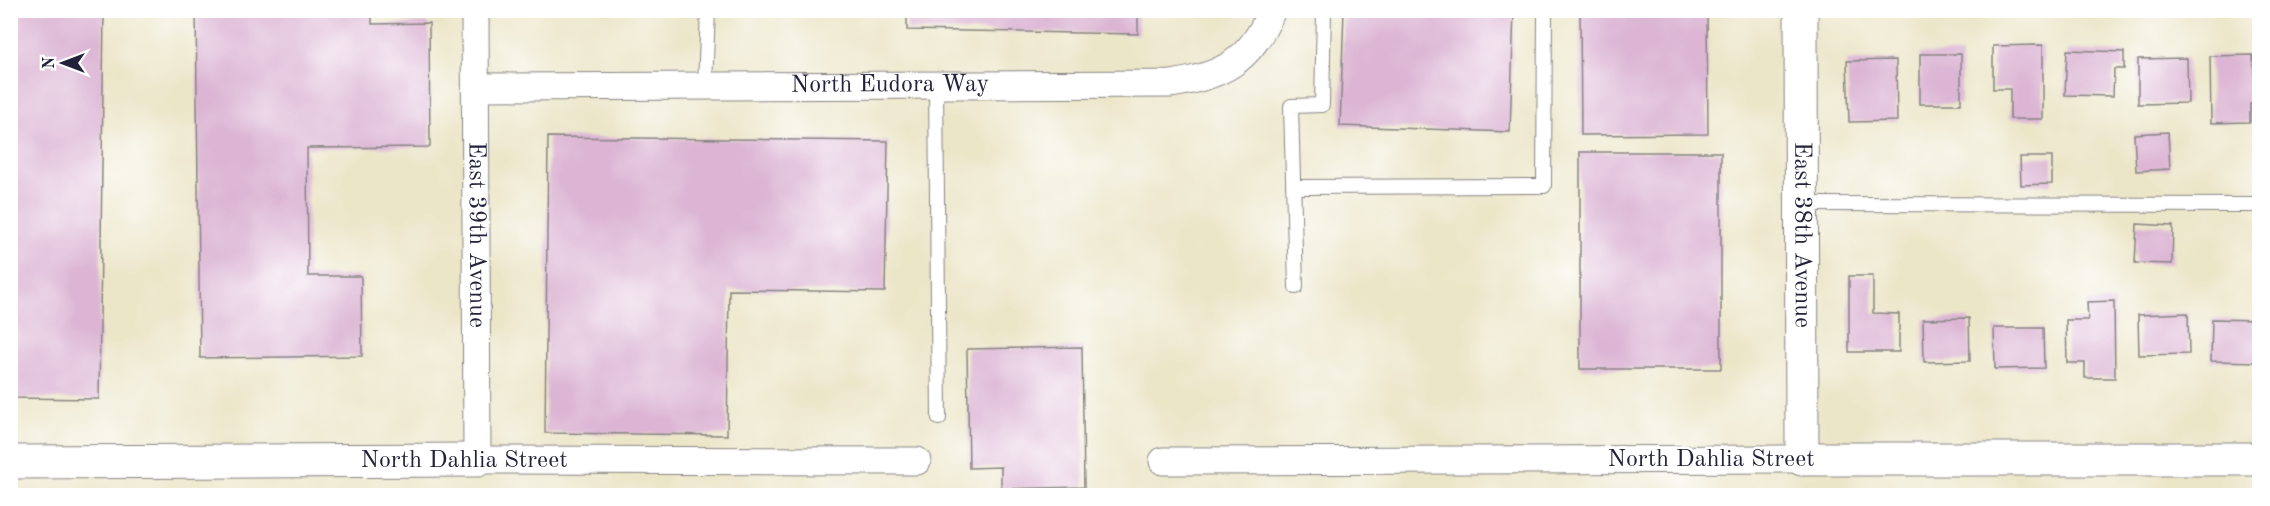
<svg xmlns="http://www.w3.org/2000/svg" width="2270" height="506" font-family="'Old Standard TT',serif">
<rect width="100%" height="100%" fill="#fff"/>
<filter id="ink" filterUnits="userSpaceOnUse"><feTurbulence type="fractalNoise" baseFrequency=".0167" numOctaves="2"/><feDisplacementMap in="SourceGraphic" scale="12" xChannelSelector="R" yChannelSelector="G"/><feConvolveMatrix kernelMatrix="1 2 1 2 8 2 1 2 1" color-interpolation-filters="sRGB"/></filter>
<filter id="wash" filterUnits="userSpaceOnUse"><feTurbulence type="fractalNoise" baseFrequency=".008" numOctaves="4" result="noise"/><feDisplacementMap in="SourceGraphic" scale="24" xChannelSelector="R" yChannelSelector="G"/><feGaussianBlur stdDeviation="1.35" result="paint"/><feColorMatrix in="noise" values="0 0 0 0 0 0 0 0 0 0 0 0 0 0 0 0 0 1.4 0 .05"/><feComposite in="paint" operator="in"/></filter>
<g filter="url(#wash)">
<rect width="100%" height="100%" fill="#ece6c9"/>
<g id="blocks">
<path fill="#dcb5d4" d="M10 10H104L99 399 10 398Z
M196 10H372V24L429 23 430 147 307 148 308 276H361L362 356 200 358Z
M907 10H1138V34L907 30Z
M1344 10H1514L1510 132 1340 126Z
M1580 10H1707L1708 134 1581 135Z
M2043 45V119H2010V89H1993V46Z
M2067 50 2124 52V69H2114L2113 96 2065 95Z
M1920 54H1961V104H1920Z
M2253 55 2254 74H2260V104H2250V122L2211 123 2210 56Z
M2187 58 2188 103 2138 104V59Z
M1896 60 1897 121 1849 122 1847 61Z
M2168 132 2170 169 2136 171 2134 134Z
M548 137 888 141 885 292 729 290 727 435 545 433Z
M1580 152H1721V369H1580Z
M2020 157H2052V184L2021 185Z
M2137 224 2173 226 2172 264 2135 263Z
M1849 276H1873V313L1899 314V352H1849Z
M2114 301 2115 378H2085V363H2067L2066 320H2088L2087 302Z
M2188 313 2189 354 2139 355 2138 315Z
M1969 318 1970 361 1924 362 1923 319Z
M2212 319 2260 320V362L2211 361Z
M1994 328H2043L2044 368 1995 369Z
M1082 347 1084 487 1001 489V467L969 468 967 349Z"/>
</g>
</g>
<g filter="url(#ink)">
<use href="#blocks" fill-opacity="0" stroke="#878482" stroke-width="1.5"/>
<g fill="none" stroke-linecap="round" stroke-linejoin="round">
<defs>
<path id="service" d="M936 85 939 418
M705 86 708 10
M1293 187 1544 186 1545 10
M1802 204 2260 205
M1296 287 1291 106 1322 105 1324 10"/>
<g id="minor">
<path id="s1" d="M475 10 477 460 917 461"/>
<path id="s2" d="M476 87 1171 84C1223 76 1251 61 1272 10"/>
<path d="M1163 461 1802 459"/>
</g>
<g id="tertiary">
<path id="s3" d="M1801 10 1802 459H2260"/>
<path d="M10 462 477 460"/>
</g>
</defs>
<use href="#service" stroke="#878482" stroke-width="16"/>
<use href="#minor" stroke="#878482" stroke-width="29"/>
<use href="#tertiary" stroke="#878482" stroke-width="35"/>
<path stroke="#878482" stroke-width="4" stroke-dasharray="1.5 4.5" stroke-linecap="butt" d="M1157 496 1165 491"/>
<use href="#service" stroke="#fff" stroke-width="14"/>
<use href="#minor" stroke="#fff" stroke-width="27"/>
<use href="#tertiary" stroke="#fff" stroke-width="33"/>
</g>
</g>
<g text-anchor="middle" dominant-baseline="central" stroke-width="5" stroke-linejoin="round" paint-order="stroke">
<g font-size="24" fill="#22223b" stroke="#fff">
<text stroke="none"><textPath href="#s2" startOffset="414">North Eudora Way</textPath></text>
<text stroke="none"><textPath href="#s1" startOffset="225">East 39th Avenue</textPath></text>
<text stroke="none"><textPath href="#s3" startOffset="225">East 38th Avenue</textPath></text>
<text x="1711" y="460">North Dahlia Street</text>
<text x="464" y="461">North Dahlia Street</text>
</g>
</g>
<rect width="2270" height="506" fill="none" stroke="#fff" stroke-width="36"/>
<g transform="translate(63 63) rotate(270)" stroke="#ffffff" stroke-width="4.5" paint-order="stroke">
<path d="M0-4.5L10 22L0 15L-10 22Z" fill="#22223b"/>
<text y="-9" font-size="16" font-weight="bold" text-anchor="middle" fill="#22223b">N</text>
</g>
</svg>
